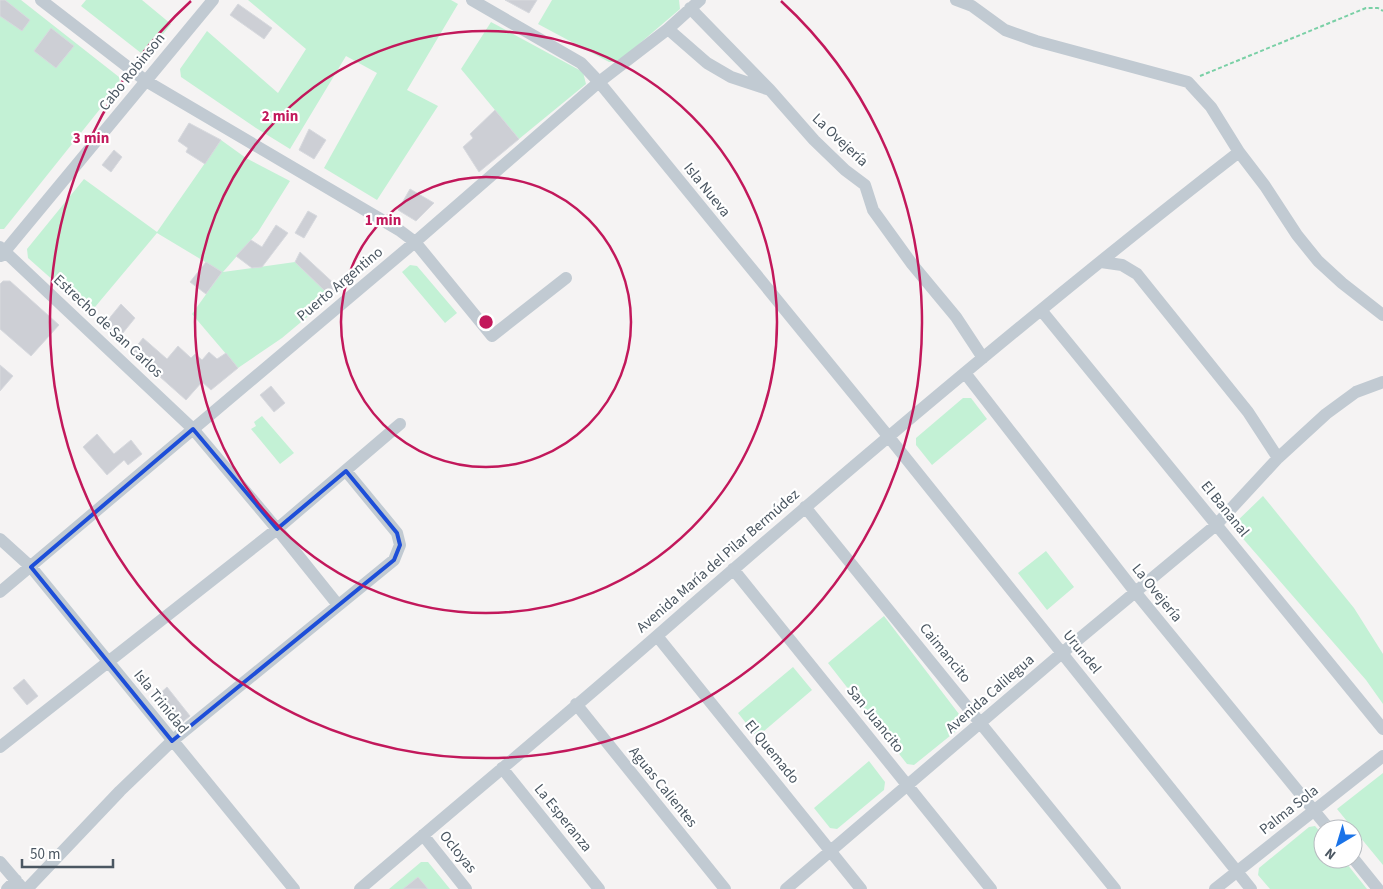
<svg xmlns="http://www.w3.org/2000/svg" width="1383" height="889" font-family="'Source Sans 3',sans-serif">
<rect width="100%" height="100%" fill="#f5f3f3"/>
<path fill="#c3f1d5" d="M0 0H21L119 77 120 84 4 229H0Z
M86 0H142L171 24 149 52 141 53 81 6Z
M248 0H451L458 4 407 90 438 106 377 200 324 168 377 73 346 56 290 149 256 128 181 77 180 69 207 31 278 93 306 49Z
M552 0H679L680 9 618 62H609L538 24Z
M491 22 583 72 586 84 519 139 461 69Z
M221 140 246 158 290 181 258 232 223 272 295 262 331 297 282 338 238 368 192 314 222 272 157 233 90 313 28 258 27 249 84 179 157 232Z
M410 265 417 266 457 313 445 323 402 272Z
M963 398H971L987 419 932 465 916 445V438Z
M262 416 294 453 280 464 251 429 256 426 254 422Z
M1263 496 1354 608 1383 654V704L1366 680 1232 526Z
M1046 551 1074 587 1047 610 1018 573Z
M884 616 962 718 961 727 914 765 907 764 828 663Z
M793 667 812 690 757 737 738 713Z
M869 761 885 782 884 790 837 829 830 828 814 808Z
M1383 773V865L1337 809Z
M1315 826 1323 835V859H1343L1367 889H1270L1258 875 1259 868 1309 827Z
M421 862H428L450 889H389Z"/>
<path fill="#cdcfd5" stroke="#d7d9de" d="M0 0H5L30 20 22 31 0 16Z
M505 0H537L529 13Z
M238 4 272 28 264 39 230 15Z
M51 28 74 46 56 68 34 51Z
M495 110 519 139 479 172 463 147 473 138 470 134Z
M189 123 221 140 205 164 186 152 188 148 178 141Z
M309 129 326 140 314 159 299 150Z
M114 150 122 157 111 172 102 165Z
M410 189 434 203 416 221 398 210Z
M308 211 317 216 304 238 295 233Z
M276 225 288 233 262 267 252 268 236 256 251 240 262 247Z
M300 252 340 289 331 297 295 262Z
M206 262 222 272 206 294 190 282Z
M3 281H10L59 325 31 356 0 329V284Z
M121 304 135 318 118 339 103 326Z
M143 338 167 359 178 346 191 358 195 354 202 360 209 352 217 359 226 353 238 368 211 390 202 382 186 400 132 352Z
M0 365 13 376 0 391Z
M271 386 285 403 274 412 260 395Z
M97 434 114 454 131 440 142 454 128 465 124 460 107 475 83 447Z
M24 679 38 696 27 705 13 688Z
M167 687 190 716 179 725 156 697Z
M418 877 428 889H403Z"/>
<g fill="none" stroke-linecap="round" stroke-linejoin="round">
<path stroke="#7ad0a6" stroke-width="2" stroke-dasharray="4 2.5" stroke-linecap="butt" d="M1200 76 1366 8H1378L1383 11"/>
<path stroke="#c1cad2" stroke-width="12" d="M41 0 146 81 399 230 415 242 492 336 566 278
M472 0 581 63 599 82 888 436 1251 889
M956 0 972 6 1005 30 1036 41 1188 82 1211 107 1239 152
M690 8 770 90 814 140 845 170 865 185 873 210 912 264 956 317 983 358
M668 29 707 63 731 77 767 89
M0 247 193 429 277 529 338 605
M1 256 213 0
M1101 262 1122 265 1137 274 1248 412 1278 458
M1041 310 1383 729
M965 373 1136 593 1329 829
M805 507 1115 889
M0 539 31 567 294 889
M733 569 991 889
M0 592 415 242 599 82 668 29 700 0
M657 636 861 889
M576 704 725 889
M0 747 277 529 400 424
M502 768 599 889
M423 835 466 889
M1353 858 1378 889
M0 862 23 889
M7 889 16 880
M27 889 120 791 172 741 394 560 400 545 397 533 346 471
M360 889C459 804 560 721 658 635 848 469 1040 306 1239 152L1265 186 1297 235 1318 261 1342 283 1383 315
M786 889 1062 653 1216 525 1278 458 1326 414 1356 392 1383 382
M1215 889 1383 756"/>
</g>
<path fill="none" stroke="#1d4ed8" stroke-width="4" stroke-linejoin="round" d="M193 429 277 529 346 471 397 533 400 545 394 560 172 741 31 567Z"/>
<g fill="none" stroke="#c2185b" stroke-width="2.5">
<circle cx="486" cy="322" r="145"/>
<circle cx="486" cy="322" r="291"/>
<path d="M781 1A436 436 0 1 1 191 1"/>
</g>
<g text-anchor="middle" dominant-baseline="central" stroke-width="4.5" stroke-linejoin="round" paint-order="stroke">
<g font-size="15" fill="#4a5661" stroke="#fff">
<text transform="translate(132 72) rotate(-51)">Cabo Robinson</text>
<text transform="translate(840 140) rotate(43)">La Ovejería</text>
<text transform="translate(707 190) rotate(51)">Isla Nueva</text>
<text transform="translate(340 284) rotate(-40)">Puerto Argentino</text>
<text transform="translate(108 326) rotate(43)">Estrecho de San Carlos</text>
<text transform="translate(1225 509) rotate(51)">El Bananal</text>
<text transform="translate(718 561) rotate(-41)">Avenida María del Pilar Bermúdez</text>
<text transform="translate(1157 593) rotate(51)">La Ovejería</text>
<text transform="translate(1082 652) rotate(51)">Urundel</text>
<text transform="translate(945 653) rotate(51)">Caimancito</text>
<text transform="translate(990 694) rotate(-41)">Avenida Calilegua</text>
<text transform="translate(161 702) rotate(51)">Isla Trinidad</text>
<text transform="translate(875 719) rotate(51)">San Juancito</text>
<text transform="translate(772 752) rotate(51)">El Quemado</text>
<text transform="translate(663 787) rotate(51)">Aguas Calientes</text>
<text transform="translate(1289 810) rotate(-38)">Palma Sola</text>
<text transform="translate(563 818) rotate(51)">La Esperanza</text>
<text transform="translate(458 852) rotate(51)">Ocloyas</text>
</g>
</g>
<circle cx="486" cy="322" r="8" fill="#c2185b" stroke="#fff" stroke-width="2.5"/>
<g font-size="15" text-anchor="middle" font-weight="bold" fill="#c2185b" stroke="#fff" stroke-width="4.5" stroke-linejoin="round" paint-order="stroke">
<text x="280" y="121">2 min</text>
<text x="91" y="143">3 min</text>
<text x="383" y="225">1 min</text>
</g>
<g transform="translate(1338 844) rotate(218)"><circle r="24" fill="#ffffff" stroke="#b7bbc0"/>
<path d="M0-4L9 19L0 12L-9 19Z" fill="#1a73e8"/>
<text y="-8" font-size="14" font-weight="bold" text-anchor="middle" fill="#4a5661">N</text>
</g>
<path d="M22 859v8h91v-8" fill="none" stroke="#4a5661" stroke-width="2.5"/>
<text x="30" y="859" font-size="15" fill="#4a5661" stroke="#ffffff" stroke-width="4" paint-order="stroke">50 m</text>
</svg>
